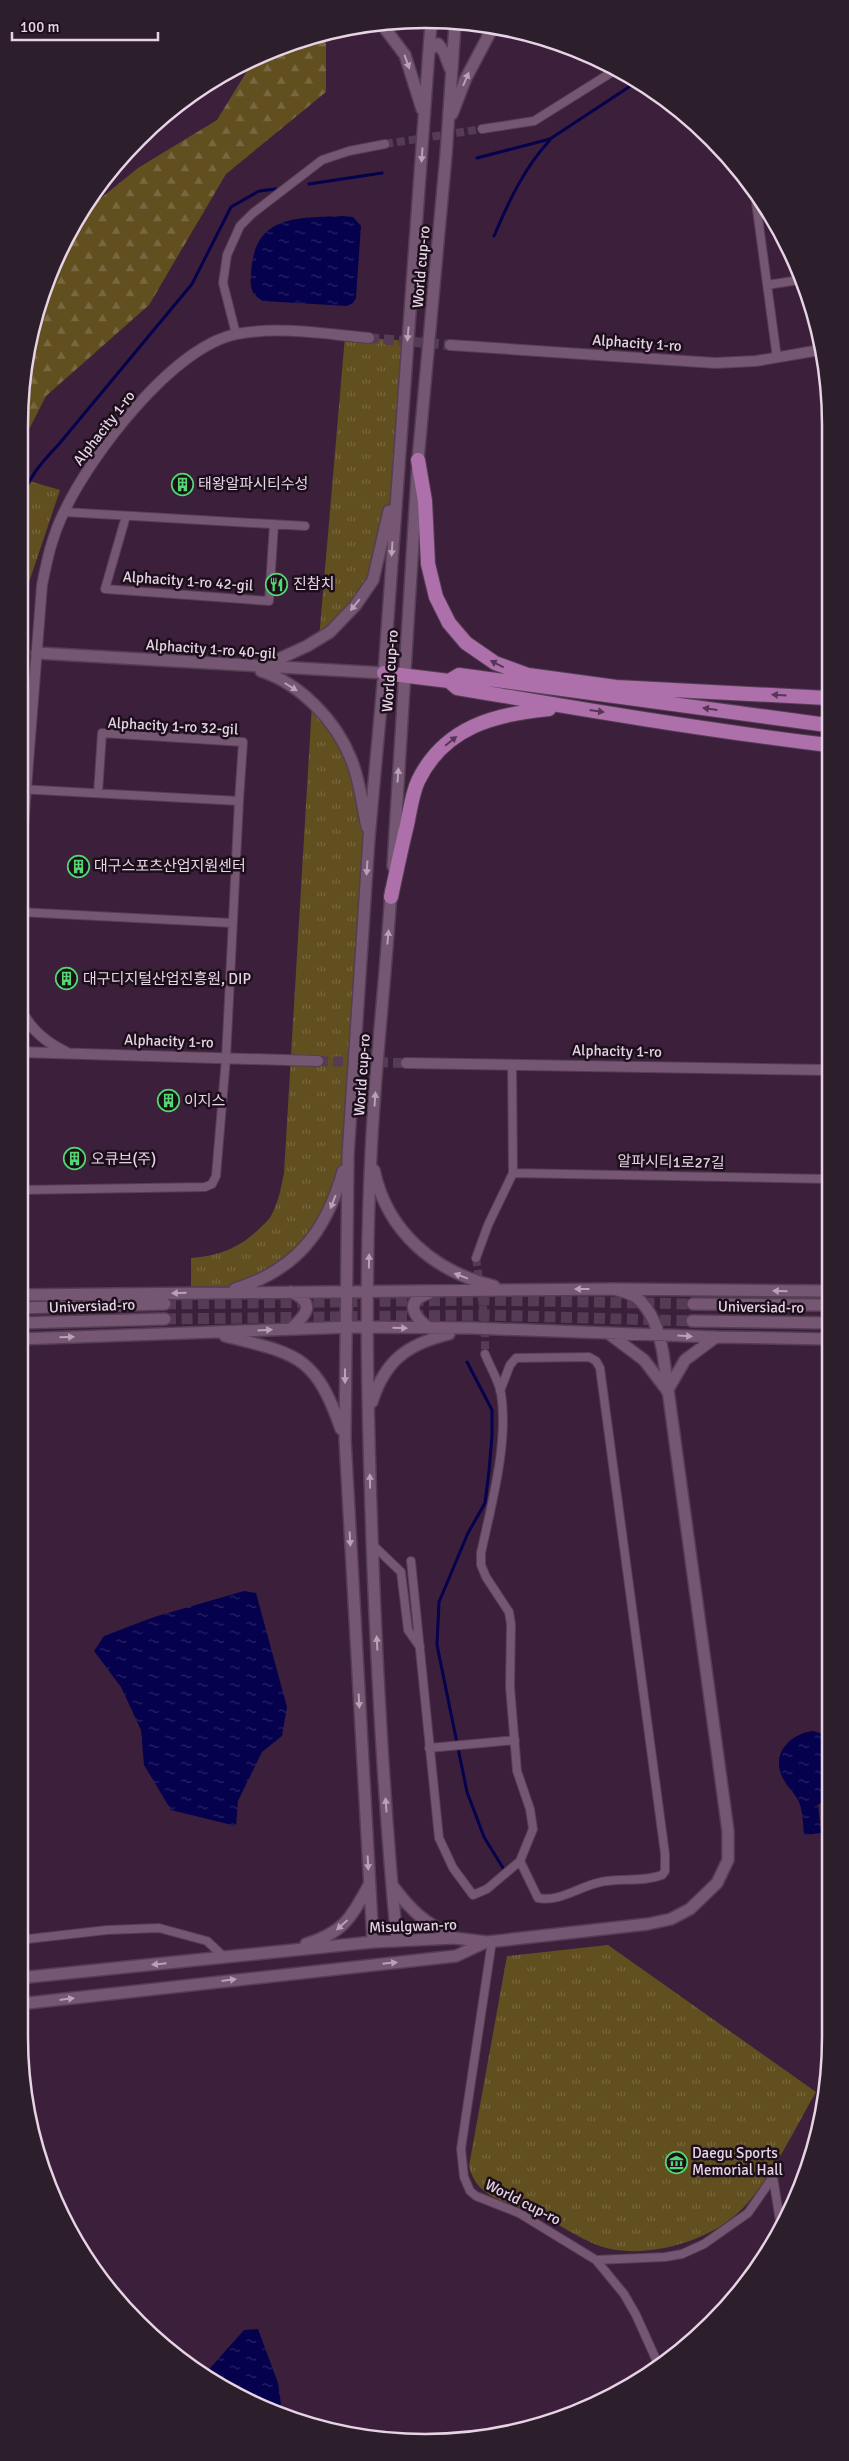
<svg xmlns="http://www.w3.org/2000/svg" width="849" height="2461" font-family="Signika,'Noto Sans KR',sans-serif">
<defs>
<pattern id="forest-firs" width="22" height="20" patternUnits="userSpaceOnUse" patternTransform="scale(1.25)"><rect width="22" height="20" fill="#614f20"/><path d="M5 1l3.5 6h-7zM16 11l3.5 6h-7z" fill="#786740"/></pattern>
<pattern id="park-tufts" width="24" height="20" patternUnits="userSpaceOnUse" patternTransform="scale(1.25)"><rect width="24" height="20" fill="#614f20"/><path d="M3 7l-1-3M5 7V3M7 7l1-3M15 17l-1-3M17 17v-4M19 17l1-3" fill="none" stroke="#786740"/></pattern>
<pattern id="water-ripples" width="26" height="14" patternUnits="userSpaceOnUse" patternTransform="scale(1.25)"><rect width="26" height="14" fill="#05014c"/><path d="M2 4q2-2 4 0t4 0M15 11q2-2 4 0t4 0" fill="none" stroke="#292566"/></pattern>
</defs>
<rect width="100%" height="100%" fill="#3c203b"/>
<path fill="url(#forest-firs)" d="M326 33V92L226 174 149 305 46 396 19 449V424L33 320 60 245 80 215 138 168 217 120 255 58 294 40Z"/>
<path fill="url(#park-tufts)" d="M345 336 407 341 396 477 373 580 319 639Z
M19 478 60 490 19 612Z
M312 704 338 732 366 825 348 1155 339 1186 301 1252 235 1289 191 1293V1258C219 1256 240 1248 260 1228 264 1224 270 1219 272 1214 279 1201 281 1187 284 1173Z
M608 1945 816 2092C794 2130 774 2174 744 2207 712 2242 641 2262 597 2245 577 2237 559 2224 539 2215 512 2202 477 2201 469 2166L507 1956Z"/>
<path fill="url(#water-ripples)" d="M343 216 353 217 361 226 356 298 353 303 347 306 263 301C251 295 250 287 251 275 253 214 297 218 343 216Z
M244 1591 256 1593 287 1707 282 1736 262 1752 238 1801 236 1826 171 1810 144 1765 141 1730 121 1687 94 1651 104 1636 154 1617Z
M813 1731 830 1736V1803L818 1804 821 1833 804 1835C803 1825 803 1809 798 1800 793 1791 785 1785 781 1774 772 1751 793 1733 813 1731Z
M258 2329 278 2383 281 2404 276 2410 245 2400 204 2375 244 2330Z"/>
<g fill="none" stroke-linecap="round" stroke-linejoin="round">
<path stroke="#05014c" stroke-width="3" d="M477 158 550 139 638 81
M309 184 382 173
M494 236C509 201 524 168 550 140
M19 506C28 478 39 465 59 444L192 284 231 207 259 191 276 189
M467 1362 492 1410V1436L489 1471 485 1503 468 1533 439 1602 437 1645 467 1792 484 1837 503 1868"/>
<path stroke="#563b54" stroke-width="8" stroke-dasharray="8 4" stroke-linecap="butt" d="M385 144 482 129
M476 1258 485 1322V1354"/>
<path stroke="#563b54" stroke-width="10" stroke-dasharray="10 5" stroke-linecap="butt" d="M369 338 450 345
M318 1061 406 1063"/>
<path stroke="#563b54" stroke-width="11" stroke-dasharray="11 5.5" stroke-linecap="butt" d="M165 1304 485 1300 693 1304
M165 1319 486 1315 692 1321"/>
<defs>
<path id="minor" d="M482 129 534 121 617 69
M755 195 777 358
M767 285 799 280
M236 334 223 283 227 255 240 226 253 213 322 160 349 151 385 144
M64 512 305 526
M126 516 105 589 269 601 274 524
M19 789 239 801 226 1058 216 1176 212 1184 205 1187 19 1190
M98 793 102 733 243 742 239 801
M19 912 232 923
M513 1173 828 1179
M476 1258 488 1225 513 1173 512 1064
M485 1354C490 1367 498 1379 501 1393 509 1442 491 1506 481 1553V1565L486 1577 509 1612 511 1624 510 1687 517 1771 530 1809 533 1829 520 1861 538 1898C559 1902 577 1888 597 1883 617 1877 641 1883 662 1875L665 1871V1854L600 1368 596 1361 589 1357 516 1358 510 1365 500 1391
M373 1545 401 1572 408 1630 420 1647
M411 1561 439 1838 453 1868 473 1895 487 1889 520 1861
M429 1748 515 1740
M19 1940 107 1930 159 1928 207 1941 224 1957
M492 1941 461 2149 464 2177 470 2191 476 2196 519 2213 596 2260 624 2294 636 2315 659 2366
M773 2177 780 2221
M596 2260 665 2257 682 2254 704 2244 748 2213 773 2177"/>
<path id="tertiary" d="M450 345 715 363 756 361 820 350
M19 878 42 585C47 560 52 536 64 512 90 456 173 346 237 334 279 326 326 334 369 338
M19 1005C28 1028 45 1042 66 1052
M19 1052 318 1061
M406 1063 828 1070"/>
<path id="secondary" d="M380 22 405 55 422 109
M429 50 438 44 444 52 450 68
M452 114 466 78 493 27
M37 653 384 673
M262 664 270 663 307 646 330 632 355 606 373 580 389 511
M261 671C301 684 336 721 351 759 360 780 362 805 367 827
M393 866 418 460 446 155 455 25 450 20
M391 890C386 978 375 1066 371 1154 364 1291 368 1429 373 1566 378 1691 385 1817 397 1941
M374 1170C387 1232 435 1272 494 1286
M235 1289C296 1270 326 1232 343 1171
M291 1292C316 1303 307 1314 292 1328
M429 1293C403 1302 414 1317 430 1329
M19 1295 614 1289 829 1291
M693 1304 829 1305
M19 1308 165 1304
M692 1321 829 1323
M19 1323 165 1319
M608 1333 644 1360 666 1389
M225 1336C296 1354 315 1354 341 1429
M19 1339 352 1327 472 1328 716 1337 829 1339
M667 1391 685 1360 716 1337
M372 1402C385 1360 408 1344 449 1334
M392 1885C412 1912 423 1921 453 1937
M373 1942 345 1439 348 1155 369 838 384 673 429 50 431 24 434 20
M306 1944C344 1932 350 1919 369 1885
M19 1978 373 1942 454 1938 487 1942 648 1924 671 1919 690 1909 717 1883 728 1860V1831L663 1353C659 1332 653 1311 636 1297 630 1293 620 1291 614 1289
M19 2004 456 1956 486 1942"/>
<path id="motorway" d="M418 460 425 501 428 564 436 597 449 623 466 643 495 663 528 675 616 687 827 698
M384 673 449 681 457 688C580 709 704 730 828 745
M449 681 459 675 827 725
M391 897C396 873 401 849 407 825 410 811 412 794 418 781 444 727 495 714 549 709"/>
</defs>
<use href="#minor" stroke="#553d54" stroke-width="10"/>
<use href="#tertiary" stroke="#553d54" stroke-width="12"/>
<use href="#secondary" stroke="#553d54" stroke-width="14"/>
<use href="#motorway" stroke="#553d54" stroke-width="16"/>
<use href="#minor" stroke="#755673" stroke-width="8"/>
<use href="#tertiary" stroke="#755673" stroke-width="10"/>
<use href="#secondary" stroke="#755673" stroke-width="11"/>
<use href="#motorway" stroke="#ad70ab" stroke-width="14"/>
</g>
<defs><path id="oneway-solid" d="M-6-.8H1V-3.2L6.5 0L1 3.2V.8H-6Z" transform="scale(1.25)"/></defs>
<g fill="#b9a1b7">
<use href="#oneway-solid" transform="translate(407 62) rotate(70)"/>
<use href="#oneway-solid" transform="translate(466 79) rotate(-67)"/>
<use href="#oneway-solid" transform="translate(422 155) rotate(94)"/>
<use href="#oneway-solid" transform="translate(408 334) rotate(95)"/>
<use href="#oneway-solid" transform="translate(392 549) rotate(94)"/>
<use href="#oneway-solid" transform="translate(355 605) rotate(129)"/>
<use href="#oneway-solid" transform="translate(291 687) rotate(32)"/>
<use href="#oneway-solid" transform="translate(398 775) rotate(-86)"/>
<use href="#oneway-solid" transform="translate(367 868) rotate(94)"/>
<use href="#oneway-solid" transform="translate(388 937) rotate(-85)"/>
<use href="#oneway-solid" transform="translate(375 1099) rotate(-86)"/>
<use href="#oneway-solid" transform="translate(333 1202) rotate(111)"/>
<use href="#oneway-solid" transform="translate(369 1261) rotate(-89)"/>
<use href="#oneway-solid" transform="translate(461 1276) rotate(-159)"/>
<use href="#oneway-solid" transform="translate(582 1289) rotate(180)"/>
<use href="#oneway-solid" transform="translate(780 1291) rotate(-179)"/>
<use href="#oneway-solid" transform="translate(179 1293) rotate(179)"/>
<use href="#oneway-solid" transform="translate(400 1328) rotate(1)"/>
<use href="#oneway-solid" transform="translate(265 1330) rotate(-3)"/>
<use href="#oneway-solid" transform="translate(685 1336) rotate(3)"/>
<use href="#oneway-solid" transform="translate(67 1337) rotate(-2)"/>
<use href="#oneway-solid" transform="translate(345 1376) rotate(90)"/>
<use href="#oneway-solid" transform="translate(370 1481) rotate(-91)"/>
<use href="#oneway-solid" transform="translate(350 1539) rotate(87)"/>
<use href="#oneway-solid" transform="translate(377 1643) rotate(-93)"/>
<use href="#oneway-solid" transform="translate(359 1701) rotate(87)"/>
<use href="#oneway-solid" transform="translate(386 1805) rotate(-94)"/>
<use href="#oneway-solid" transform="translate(368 1863) rotate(87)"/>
<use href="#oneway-solid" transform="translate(342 1925) rotate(138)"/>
<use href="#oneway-solid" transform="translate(390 1963) rotate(-6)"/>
<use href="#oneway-solid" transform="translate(159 1964) rotate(174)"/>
<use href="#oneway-solid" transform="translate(229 1980) rotate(-7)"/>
<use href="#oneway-solid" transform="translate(67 1999) rotate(-7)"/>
</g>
<g fill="#563655">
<use href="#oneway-solid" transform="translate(497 664) rotate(-153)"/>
<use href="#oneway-solid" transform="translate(779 695) rotate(-177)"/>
<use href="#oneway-solid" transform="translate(710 709) rotate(-172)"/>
<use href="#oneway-solid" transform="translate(597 711) rotate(8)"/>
<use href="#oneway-solid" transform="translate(451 741) rotate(-39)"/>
</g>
<defs>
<symbol id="building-ring" viewBox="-11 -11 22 22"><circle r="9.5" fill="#1c0f1b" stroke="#54d672" stroke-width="1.5"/><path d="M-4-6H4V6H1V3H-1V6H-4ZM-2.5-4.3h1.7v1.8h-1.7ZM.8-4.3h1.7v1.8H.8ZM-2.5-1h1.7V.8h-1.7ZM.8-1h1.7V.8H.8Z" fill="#54d672"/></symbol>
<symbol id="restaurant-ring" viewBox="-11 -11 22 22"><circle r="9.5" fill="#1c0f1b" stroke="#54d672" stroke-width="1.5"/><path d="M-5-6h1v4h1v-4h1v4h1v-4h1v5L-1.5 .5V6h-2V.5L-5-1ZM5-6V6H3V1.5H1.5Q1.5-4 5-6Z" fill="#54d672"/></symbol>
<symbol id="museum-ring" viewBox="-11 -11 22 22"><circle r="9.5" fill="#1c0f1b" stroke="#54d672" stroke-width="1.5"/><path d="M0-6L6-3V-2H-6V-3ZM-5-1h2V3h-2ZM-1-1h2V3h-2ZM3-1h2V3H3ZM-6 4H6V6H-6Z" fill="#54d672"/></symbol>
</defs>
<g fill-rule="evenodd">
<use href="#building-ring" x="170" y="472" width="25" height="25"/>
<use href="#restaurant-ring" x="264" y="572" width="25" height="25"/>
<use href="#building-ring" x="66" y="854" width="25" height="25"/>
<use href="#building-ring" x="54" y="966" width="25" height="25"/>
<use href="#building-ring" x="156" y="1088" width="25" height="25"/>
<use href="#building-ring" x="62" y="1146" width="25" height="25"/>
<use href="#museum-ring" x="664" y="2150" width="25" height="25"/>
</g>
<g text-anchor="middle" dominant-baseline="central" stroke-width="5" stroke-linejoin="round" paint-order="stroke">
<g font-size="15" fill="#e6d3e4" stroke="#1c0f1b">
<text transform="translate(421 267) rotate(-85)">World cup-ro</text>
<text transform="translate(637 343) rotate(4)">Alphacity 1-ro</text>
<text transform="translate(104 428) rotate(-52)">Alphacity 1-ro</text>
<text transform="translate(188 581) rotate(4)">Alphacity 1-ro 42-gil</text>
<text transform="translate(211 649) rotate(4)">Alphacity 1-ro 40-gil</text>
<text transform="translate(390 671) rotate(-86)">World cup-ro</text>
<text transform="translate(173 726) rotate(3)">Alphacity 1-ro 32-gil</text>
<text transform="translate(169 1041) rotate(2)">Alphacity 1-ro</text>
<text transform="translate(617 1051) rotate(1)">Alphacity 1-ro</text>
<text transform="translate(362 1075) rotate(-86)">World cup-ro</text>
<text transform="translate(671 1162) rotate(1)">알파시티1로27길</text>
<text transform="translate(92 1306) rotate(-2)">Universiad-ro</text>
<text transform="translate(761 1307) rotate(1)">Universiad-ro</text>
<text transform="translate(413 1926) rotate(-2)">Misulgwan-ro</text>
<text transform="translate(523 2202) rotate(27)">World cup-ro</text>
</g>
<g font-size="15" fill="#e6d3e4" stroke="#1c0f1b" text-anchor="start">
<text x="198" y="484">태왕알파시티수성</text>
<text x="293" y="584">진참치</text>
<text x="94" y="866">대구스포츠산업지원센터</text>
<text x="83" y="979">대구디지털산업진흥원, DIP</text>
<text x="184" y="1101">이지스</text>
<text x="91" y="1159">오큐브(주)</text>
<text x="692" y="2153">Daegu Sports<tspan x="692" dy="17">Memorial Hall</tspan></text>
</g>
</g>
<path d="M0 0H849V2461H0ZM425 28H425A397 397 0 0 1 822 425V2037A397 397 0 0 1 425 2434H425A397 397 0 0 1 28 2037V425A397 397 0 0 1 425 28Z" fill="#2c1f2b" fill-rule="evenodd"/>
<path fill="none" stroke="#e6d3e4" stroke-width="2.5" d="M425 28H425A397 397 0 0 1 822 425V2037A397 397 0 0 1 425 2434H425A397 397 0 0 1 28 2037V425A397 397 0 0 1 425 28Z"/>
<path d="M12 32v8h146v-8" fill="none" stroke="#e6d3e4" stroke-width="2.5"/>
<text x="20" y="32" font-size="15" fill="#e6d3e4" stroke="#1c0f1b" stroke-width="4" paint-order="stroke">100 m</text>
</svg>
